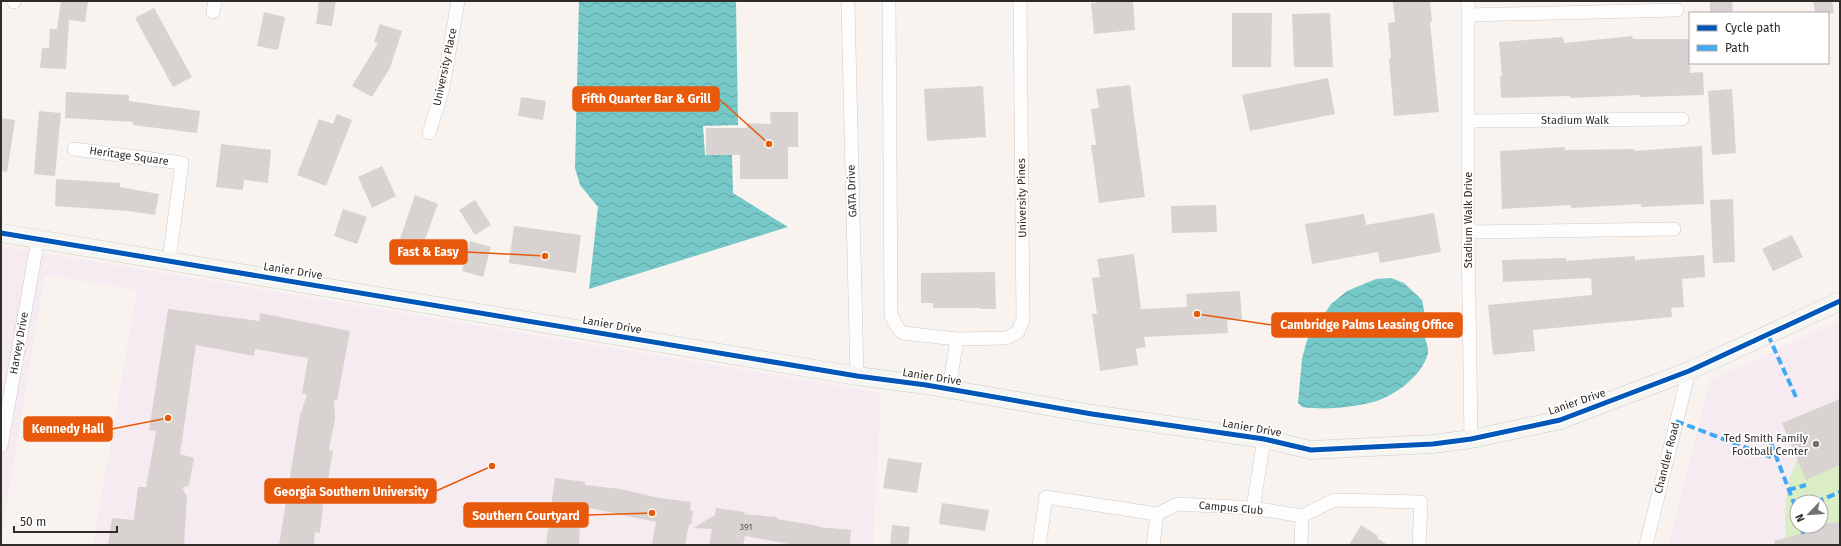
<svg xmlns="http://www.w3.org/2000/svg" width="1841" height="546" font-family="'Fira Sans',sans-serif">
<defs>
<pattern id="water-waves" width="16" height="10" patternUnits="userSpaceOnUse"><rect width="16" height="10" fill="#76c9c8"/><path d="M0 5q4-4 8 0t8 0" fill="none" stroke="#61a3a2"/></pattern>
</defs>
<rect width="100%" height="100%" fill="#f8f3ef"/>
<path fill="#f7ebf2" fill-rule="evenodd" d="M1 246 881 393 873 545H93L137 290 45 275 1 540Z
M1840 321V545H1668L1710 380ZM1797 502H1821V526H1797Z"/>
<path fill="#dbedc5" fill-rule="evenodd" d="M1840 419V545H1786C1784 512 1783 470 1809 445 1818 436 1830 428 1840 419ZM1797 502H1821V526H1797Z"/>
<path fill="url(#water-waves)" d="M579 1H736L738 125 703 126 705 155H732L733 193 788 227 589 289 598 207 580 185 575 168Z
M1391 278 1404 283 1422 300 1428 330 1425 336C1425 342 1429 346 1428 353 1423 376 1391 399 1369 403 1347 408 1325 410 1302 407L1298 403 1302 359 1307 340 1331 304 1347 291 1376 279Z"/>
<path fill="#d8d3d0" d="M61 1H88L85 22 69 20 66 69 40 68 42 48H49L50 29H57Z
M319 1H336L332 26 316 24Z
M1095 1H1133L1135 30 1094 34 1091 3H1096Z
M1430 1 1432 22H1430L1439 112 1394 116 1389 59 1391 58 1388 23 1395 22 1393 2Z
M1710 1H1732L1733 13H1710Z
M1813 1H1832L1834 13H1815Z
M154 8 192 77 173 87 135 18Z
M264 12 285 17 278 50 257 46Z
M1232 13H1272L1271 67H1232Z
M1330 13 1333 67H1294L1292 14Z
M380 24 402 31 390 68 372 97 352 86 378 43 374 42Z
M1632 36 1633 39H1690V73L1703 72 1704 95 1640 97V95L1570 98V96L1501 98 1500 76H1502L1499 42 1563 37 1564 43Z
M1328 78 1335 114 1250 131 1242 95Z
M1130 85 1145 197 1099 203 1091 145H1096L1091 109 1099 108 1096 89Z
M983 86 986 137 927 141 924 89Z
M1732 89 1736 153 1712 155 1708 91Z
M66 92 129 95V101L200 111 197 133 133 125V122L65 118Z
M521 97 546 101 543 120 518 116Z
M39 111 61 113 55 176 34 174Z
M770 112H798V147H788V179H740V155H706V128H747V123L771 124Z
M337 114 352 120 326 186 297 175 319 119 333 124Z
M1 118 15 120 7 172 1 171Z
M221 144 271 150 268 183 244 180 243 190 216 187Z
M1702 146 1704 204 1641 207V204L1571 208V205L1502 209 1500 151 1565 147V150L1634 149V151Z
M382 166 396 196 372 208 358 177Z
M56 179 120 183V187L159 194 155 215 129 211 55 206Z
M415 195 438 204 417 261 395 253Z
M1733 199 1735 262 1713 263 1710 200Z
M475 200 491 225 475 235 459 210Z
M1216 205 1217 232 1172 233 1171 206Z
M343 209 367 217 357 244 334 236Z
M1434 213 1441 252 1380 263 1378 252 1312 264 1305 224 1364 214 1366 225Z
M514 226 581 235 576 273 509 263Z
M1792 235 1803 257 1773 271 1762 249Z
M470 241 491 247 483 277 462 271Z
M1134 254 1141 309 1187 307 1186 294 1240 291 1242 319 1227 320 1228 333 1144 337 1146 347 1136 349 1138 365 1100 371 1092 314H1097L1092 278 1100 277 1097 259Z
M1704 255 1705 277 1682 279 1684 307 1671 308 1672 317 1533 330 1535 351 1493 355 1488 305 1592 295 1591 278 1503 282 1502 260 1566 258V261L1635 256V260Z
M995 272 996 309H981V308H933V303H921V273Z
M168 309 259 321 260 313 350 331 337 401 334 400 335 419 329 450 333 451 328 480H325L320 503 323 504 320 533 315 532 314 545H279L300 415 307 395 302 393 308 358 255 349 254 356 196 345 180 454 194 458 189 485 182 488 187 496 184 545H108L112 518 134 520 138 487H146L156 431 149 430Z
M1840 399V465L1806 480 1782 423Z
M888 458 922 463 917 493 883 488Z
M555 478 585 482V485L621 489 659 498 691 502 690 510 693 511 691 525 689 524 685 545H652L656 522 584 507 582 521H580L579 545H546Z
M942 503 989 510 985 531 939 524Z
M716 508 745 512 744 514 777 517V519L819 526V527L851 530 850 545H794L745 536 743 545H709L712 529 693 528 715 515Z
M1840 522V545H1775L1774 541 1805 533 1807 526H1821V524Z
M892 525 910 527 908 545H890Z
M1361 525 1378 536 1377 538 1388 545H1349Z"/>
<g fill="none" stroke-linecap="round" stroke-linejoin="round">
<defs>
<path id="street" d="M889 1 891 315 897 327 903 333 957 339 1006 338 1018 332 1023 319 1020 1
M1468 1V232L1471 439
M14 2V1
M848 5 857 376
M213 12 215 1
M1468 15 1677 10
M1468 121 1682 119
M429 133 442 92 458 1
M74 149 182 163 169 261
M1468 232 1674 229
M949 389 957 339
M1 446 38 239
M1253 508 1264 439
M1039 545 1046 497 1157 514 1178 504 1253 508 1302 516 1334 500 1421 502 1419 545
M1153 545 1157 514
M1301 545 1302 516
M1646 545 1689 371"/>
<path id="secondary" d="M1 233 857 376 926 385 1092 414 1264 439 1311 450 1433 444 1471 439 1560 420 1689 371 1840 301"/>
</defs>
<use href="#street" stroke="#cfcbc8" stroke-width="14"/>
<use href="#secondary" stroke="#cfcbc8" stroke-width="19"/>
<use href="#street" stroke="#fefdfd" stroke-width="13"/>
<use href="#secondary" stroke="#f5f6f2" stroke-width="18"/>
<path stroke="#3fa9f5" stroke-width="4" stroke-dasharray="8 4" stroke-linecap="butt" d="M1768 335 1796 397
M1676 421 1771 457
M1771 443 1797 511
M1788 490 1806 485
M1816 502 1840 492
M1802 526 1803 534"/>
<defs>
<path id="cycleway" d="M1 233 857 376 926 385 1092 414 1264 439 1311 450 1433 444 1471 439 1560 420 1689 371 1840 301"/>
</defs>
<use href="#cycleway" stroke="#fff" stroke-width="8"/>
<use href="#cycleway" stroke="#0057b8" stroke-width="5"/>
</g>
<circle fill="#75716e" stroke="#fff" stroke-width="1.5" cx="1816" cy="444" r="4"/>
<g text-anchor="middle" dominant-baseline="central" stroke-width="3.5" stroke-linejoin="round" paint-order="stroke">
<g font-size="9" fill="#595552">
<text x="746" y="527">391</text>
</g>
<g font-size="11" fill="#2f2b28" stroke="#fff">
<text transform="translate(445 67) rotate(-78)">University Place</text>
<text x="1575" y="120">Stadium Walk</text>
<text transform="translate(129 156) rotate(8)">Heritage Square</text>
<text transform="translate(852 191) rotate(-92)">GATA Drive</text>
<text transform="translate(1022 198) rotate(-91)">University Pines</text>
<text transform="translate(1468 220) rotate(-90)">Stadium Walk Drive</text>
<text transform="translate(293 271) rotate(9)">Lanier Drive</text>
<text transform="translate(612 325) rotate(10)">Lanier Drive</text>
<text transform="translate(19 343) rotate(-80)">Harvey Drive</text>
<text transform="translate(932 377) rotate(9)">Lanier Drive</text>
<text transform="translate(1577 402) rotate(-19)">Lanier Drive</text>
<text transform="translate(1252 428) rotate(10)">Lanier Drive</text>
<text transform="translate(1667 458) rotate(-76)">Chandler Road</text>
<text transform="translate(1231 508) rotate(5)">Campus Club</text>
</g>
<g font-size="11" fill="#2f2b28" stroke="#fff" text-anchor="end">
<text x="1808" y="438">Ted Smith Family<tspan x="1808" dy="13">Football Center</tspan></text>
</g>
</g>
<path fill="none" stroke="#e8590c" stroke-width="1.5" d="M769 144L719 99M545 256L467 252M1197 314L1272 325M168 418L112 429M492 466L436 491M652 513L588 515"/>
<g fill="#e8590c" stroke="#fff" stroke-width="1.5">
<circle cx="769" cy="144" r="4"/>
<circle cx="545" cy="256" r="4"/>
<circle cx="1197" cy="314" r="4"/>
<circle cx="168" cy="418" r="4"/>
<circle cx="492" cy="466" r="4"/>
<circle cx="652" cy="513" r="4"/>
</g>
<g fill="#e8590c" stroke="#e8590c" stroke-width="1.5">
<rect x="573" y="87" width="146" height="24" rx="4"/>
<rect x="390" y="240" width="77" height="24" rx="4"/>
<rect x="1272" y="313" width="190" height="24" rx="4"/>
<rect x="24" y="417" width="88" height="24" rx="4"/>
<rect x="265" y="479" width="171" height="24" rx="4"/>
<rect x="464" y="503" width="124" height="24" rx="4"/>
</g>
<g font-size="12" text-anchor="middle" font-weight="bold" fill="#fff">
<text x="646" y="103">Fifth Quarter Bar &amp; Grill</text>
<text x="428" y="256">Fast &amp; Easy</text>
<text x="1367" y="329">Cambridge Palms Leasing Office</text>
<text x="68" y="433">Kennedy Hall</text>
<text x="351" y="496">Georgia Southern University</text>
<text x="526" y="520">Southern Courtyard</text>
</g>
<rect width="1841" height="546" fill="none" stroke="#2f2b28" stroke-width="4"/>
<rect x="1689" y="12" width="140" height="52" fill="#ffffff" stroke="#acaaa9"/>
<rect x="1697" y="25" width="20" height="6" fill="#0057b8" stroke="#acaaa9"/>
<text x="1725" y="32" font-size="12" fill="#2f2b28">Cycle path</text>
<rect x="1697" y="45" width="20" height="6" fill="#3fa9f5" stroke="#acaaa9"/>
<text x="1725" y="52" font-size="12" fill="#2f2b28">Path</text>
<g transform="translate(1809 514) rotate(245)"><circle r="19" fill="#ffffff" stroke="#acaaa9"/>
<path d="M0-3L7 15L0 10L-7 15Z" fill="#75716e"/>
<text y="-6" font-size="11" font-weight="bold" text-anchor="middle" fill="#2f2b28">N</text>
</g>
<path d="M14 526v6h103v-6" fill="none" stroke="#2f2b28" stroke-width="2"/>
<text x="20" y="526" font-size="12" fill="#2f2b28" stroke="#ffffff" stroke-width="3" paint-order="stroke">50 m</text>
</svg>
